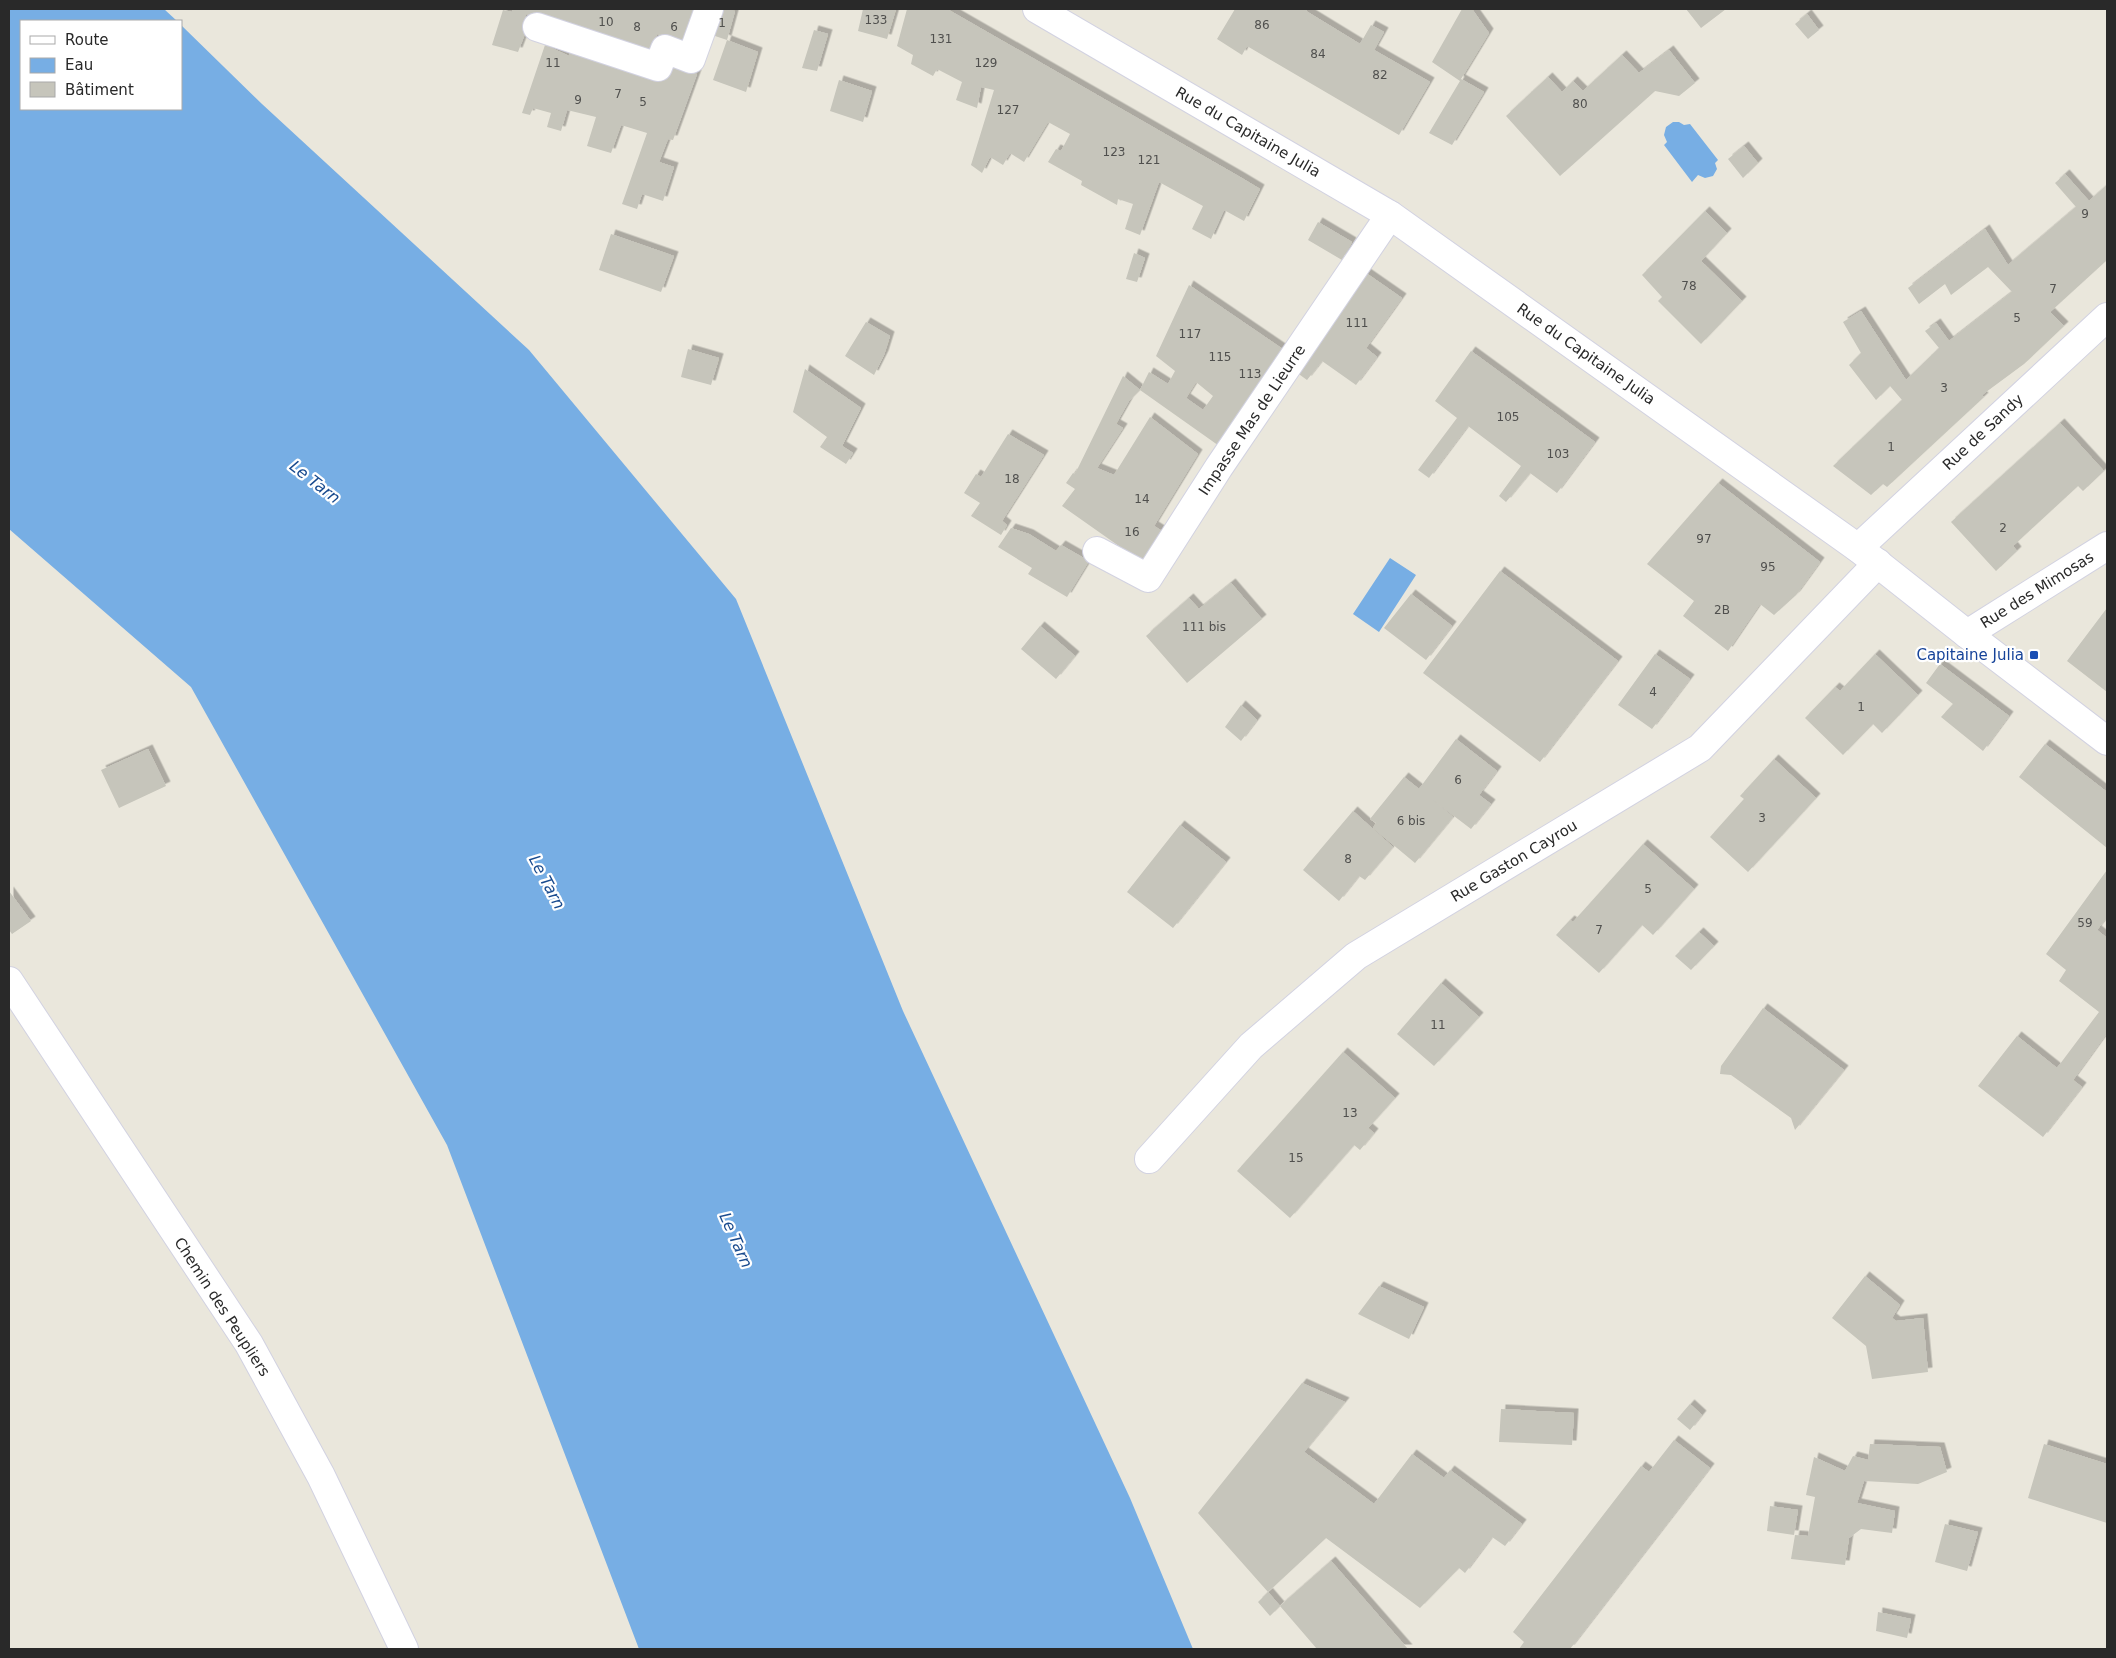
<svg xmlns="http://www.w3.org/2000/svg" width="2116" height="1658" font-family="'DejaVu Sans',sans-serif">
<defs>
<filter id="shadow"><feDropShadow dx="4.5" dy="-4.5" stdDeviation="0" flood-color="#0004"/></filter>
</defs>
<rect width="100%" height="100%" fill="#eae7dc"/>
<path fill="#77aee4" d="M9 9H164L177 21H21V109H181V25L262 104 529 350 736 599 903 1011 1130 1498 1193 1649H639L447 1145 191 687 9 529Z
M1673 122H1679L1684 125 1690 124 1718 160 1715 163 1717 169 1713 176 1705 178 1698 175 1692 182 1664 145 1667 142 1664 135 1666 127Z
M1390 558 1416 575 1379 632 1353 614Z"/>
<path fill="#c6c5bb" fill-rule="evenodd" filter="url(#shadow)" d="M513 9H698L686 42 657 34 650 53 526 14V31L518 52 492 45 503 10 512 12Z
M718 9 735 11 727 40 758 52 746 92 713 80 727 40 709 34Z
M863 9H896L887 39 858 31Z
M907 9H947L1240 177 1260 189 1244 221 1224 210 1211 239 1192 229 1203 206 1159 182 1140 235 1125 229 1133 204 1118 199 1117 205 1081 185 1082 181 1048 162 1056 149 1061 151 1070 134 1048 122 1024 162 1010 153 1003 165 990 157 982 173 971 165 994 90 981 87 977 108 956 100 962 82 937 69 933 76 911 64 913 55 897 46Z
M1235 9H1308L1306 11 1360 44 1371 25 1384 32 1374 50 1430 82 1399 135 1247 46 1242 55 1217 39Z
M1462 9H1472L1489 33 1461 79 1484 92 1452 145 1429 133 1460 81 1432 62Z
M1686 9H1726L1701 28Z
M1807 14 1819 30 1808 39 1795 24Z
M814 30 828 34 817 71 802 68Z
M545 45 569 56 571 49 666 79 670 66 697 74 673 140 668 139 659 162 674 167 663 201 642 194 637 209 622 204 647 133 621 125 611 153 587 146 596 117 567 110 561 131 547 127 551 113 533 108 530 115 522 113Z
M1669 50 1695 83 1679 96 1655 91 1560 176 1506 116 1548 77 1562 92 1573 81 1583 91 1622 55 1639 73Z
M839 80 872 91 863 122 830 111Z
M1744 146 1758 163 1743 178 1728 159Z
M2065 174 2089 201 2107 185V260L2050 312 2064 326 2024 364 1982 395 1984 397 1887 487 1883 484 1871 495 1833 466 1902 400 1890 386 1876 400 1849 365 1861 353 1843 322 1861 311 1906 380 1939 348 1925 331 1936 323 1949 341 2012 292 1988 267 1951 295 1945 284 1919 304 1908 288 1985 229 2008 265 2076 207 2055 183Z
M1705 211 1727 233 1701 261 1742 301 1701 344 1658 301 1662 297 1642 275Z
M1318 222 1352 242 1342 260 1308 240Z
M611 234 674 256 661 292 599 270Z
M1134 253 1145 258 1137 282 1126 279Z
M1366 273 1402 298 1366 348 1377 357 1356 385 1322 361 1307 380 1296 372Z
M1189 285 1287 352 1222 448 1140 390 1129 401 1116 424 1123 428 1097 468 1114 475 1150 417 1198 454 1154 526 1162 531 1143 563 1062 506 1075 489 1066 483 1073 473 1075 474 1123 376 1140 390 1149 372 1168 384 1175 371 1156 356ZM1196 382 1213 396 1203 410 1186 398Z
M866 322 890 336 884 355 874 375 845 356Z
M688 349 719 358 711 385 681 377Z
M1471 351 1595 442 1557 493 1530 473 1506 502 1499 496 1521 466 1468 426 1429 478 1418 470 1457 418 1435 401Z
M805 369 861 408 842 446 853 453 846 464 820 447 827 437 793 412Z
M2060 423 2104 471 2083 491 2078 486 2013 546 2017 551 1996 571 1951 522Z
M1008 434 1044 455 1002 521 1007 525 1001 535 971 516 980 503 964 493 976 474 981 477Z
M1718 483 1820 562 1796 595 1774 615 1760 604 1728 651 1683 616 1694 601 1647 564Z
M1011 528 1029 534 1056 551 1061 545 1089 561 1067 597 1028 574 1032 568 998 547Z
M1500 571 1618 661 1540 762 1423 673Z
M1231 583 1262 619 1187 683 1146 636 1189 598 1199 609Z
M1411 594 1452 626 1426 660 1384 628Z
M2107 608V692L2067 661Z
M1040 626 1075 656 1056 679 1021 649Z
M1655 654 1690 679 1652 729 1618 705Z
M1875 654 1918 695 1882 733 1873 724 1843 755 1805 718 1835 687 1840 691Z
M1940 664 2009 716 1983 751 1941 717 1953 704 1926 683Z
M1241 705 1257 720 1241 741 1225 727Z
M1456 739 1497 771 1479 795 1491 804 1471 829 1433 800 1453 817 1415 863 1373 828 1376 823 1370 819 1404 777 1419 789Z
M2045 744 2107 792V848L2019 777Z
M148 749 166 786 119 808 101 770Z
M1774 759 1816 798 1748 872 1710 837 1744 799 1740 796Z
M1353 811 1393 847 1365 880 1359 876 1339 901 1303 870Z
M1180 825 1226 862 1173 928 1127 892Z
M1643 844 1694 889 1653 935 1642 925 1599 973 1556 935 1570 920 1573 922Z
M2107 870V917L2097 930 2107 938V1033L2073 1080 2082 1087 2043 1137 1978 1086 2017 1036 2057 1068 2099 1012 2059 981 2066 970 2046 954Z
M9 891 31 921 12 934 9 930Z
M1699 932 1714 946 1691 970 1675 956Z
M1441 983 1479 1017 1434 1066 1397 1034Z
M1763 1008 1844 1070 1795 1130 1791 1118 1731 1075 1720 1074 1721 1066Z
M1343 1052 1395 1098 1368 1128 1374 1133 1360 1150 1354 1145 1290 1218 1237 1171Z
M1865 1276 1900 1305 1892 1318 1896 1321 1923 1318 1928 1372 1872 1379 1866 1346 1832 1318Z
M1379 1286 1424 1307 1409 1339 1358 1314Z
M1302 1383 1345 1402 1304 1452 1374 1504 1412 1454 1444 1478 1450 1470 1522 1524 1505 1546 1492 1537 1465 1573 1459 1568 1420 1608 1326 1538 1268 1592 1198 1513Z
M1690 1404 1702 1415 1690 1430 1677 1419Z
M1501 1409 1574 1413 1572 1445 1499 1442Z
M1674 1440 1710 1468 1570 1649H1519L1524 1642 1513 1632 1641 1466 1649 1472Z
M1870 1444 1940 1447 1947 1472 1918 1484 1864 1481 1857 1503 1895 1511 1892 1533 1861 1529 1849 1538 1845 1565 1791 1559 1795 1535 1808 1536 1815 1497 1806 1495 1814 1457 1845 1471 1853 1456 1868 1460Z
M2044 1444 2107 1464V1523L2028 1498Z
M1770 1506 1798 1510 1794 1535 1767 1531Z
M1945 1524 1978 1532 1967 1571 1935 1562Z
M1331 1561 1408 1649H1317L1280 1606Z
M1268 1592 1280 1606 1270 1616 1258 1602Z
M1878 1612 1911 1619 1907 1638 1876 1631Z"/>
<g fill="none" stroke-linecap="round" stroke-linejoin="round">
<defs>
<path id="street" d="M537 27 658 67 665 49 691 59 709 9
M1858 548 2107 317
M1097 551 1148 578 1219 467 1390 215
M1967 634 2107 546
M9 981 249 1344 321 1476 404 1649
M1149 1159 1251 1046 1356 956 1700 748 1878 563"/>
<path id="secondary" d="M1037 9 1390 215 1858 548 1967 634 2107 741"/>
</defs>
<use href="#street" stroke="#d2d2e1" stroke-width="30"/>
<use href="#secondary" stroke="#d2d2e1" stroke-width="30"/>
<use href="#street" stroke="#fff" stroke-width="28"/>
<use href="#secondary" stroke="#fff" stroke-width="28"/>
</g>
<rect fill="#1a4fb4" stroke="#fff" stroke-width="2" x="2029" y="650" width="10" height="10" rx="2.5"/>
<g text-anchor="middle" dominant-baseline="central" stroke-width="4.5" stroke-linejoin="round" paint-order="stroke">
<g font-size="12" fill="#50504e">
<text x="876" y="20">133</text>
<text x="606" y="22">10</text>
<text x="722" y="23">1</text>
<text x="1262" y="25">86</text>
<text x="637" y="27">8</text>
<text x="674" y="27">6</text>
<text x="941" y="39">131</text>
<text x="1318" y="54">84</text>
<text x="553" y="63">11</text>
<text x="986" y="63">129</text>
<text x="1380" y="75">82</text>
<text x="618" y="94">7</text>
<text x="578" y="100">9</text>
<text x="643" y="102">5</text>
<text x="1580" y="104">80</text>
<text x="1008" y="110">127</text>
<text x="1114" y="152">123</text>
<text x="1149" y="160">121</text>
<text x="2085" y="214">9</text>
<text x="1689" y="286">78</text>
<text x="2053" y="289">7</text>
<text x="2017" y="318">5</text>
<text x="1357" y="323">111</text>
<text x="1190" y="334">117</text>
<text x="1220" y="357">115</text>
<text x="1250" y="374">113</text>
<text x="1944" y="388">3</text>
<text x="1508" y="417">105</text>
<text x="1891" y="447">1</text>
<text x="1558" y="454">103</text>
<text x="1012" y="479">18</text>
<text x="1142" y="499">14</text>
<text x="2003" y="528">2</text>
<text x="1132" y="532">16</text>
<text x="1704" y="539">97</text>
<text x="1768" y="567">95</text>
<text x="1722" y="610">2B</text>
<text x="1204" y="627">111 bis</text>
<text x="1653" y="692">4</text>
<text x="1861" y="707">1</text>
<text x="1458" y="780">6</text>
<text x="1762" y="818">3</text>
<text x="1411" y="821">6 bis</text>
<text x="1348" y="859">8</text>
<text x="1648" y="889">5</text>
<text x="2085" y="923">59</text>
<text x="1599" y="930">7</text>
<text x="1438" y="1025">11</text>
<text x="1350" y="1113">13</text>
<text x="1296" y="1158">15</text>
</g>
<g font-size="15" fill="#292929" stroke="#fff">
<text transform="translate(1248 132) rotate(30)">Rue du Capitaine Julia</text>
<text transform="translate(1586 354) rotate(35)">Rue du Capitaine Julia</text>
<text transform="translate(1252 420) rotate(-56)">Impasse Mas de Lieurre</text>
<text transform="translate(1983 432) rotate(-43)">Rue de Sandy</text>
<text transform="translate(2037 590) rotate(-32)">Rue des Mimosas</text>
<text transform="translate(1514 861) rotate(-31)">Rue Gaston Cayrou</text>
<text transform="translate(222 1307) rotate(57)">Chemin des Peupliers</text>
</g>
<g font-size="15" fill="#164399" stroke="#fff" text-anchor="end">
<text x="2024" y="655">Capitaine Julia</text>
</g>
<g font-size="16" font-style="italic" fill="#184a8e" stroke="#fff">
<text transform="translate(315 482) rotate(38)">Le Tarn</text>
<text transform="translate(547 882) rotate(62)">Le Tarn</text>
<text transform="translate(736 1240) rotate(66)">Le Tarn</text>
</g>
</g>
<rect width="2116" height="1658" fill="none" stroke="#292929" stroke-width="20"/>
<rect x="20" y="20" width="162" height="90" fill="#ffffff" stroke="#a9a9a9"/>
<rect x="30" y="36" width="25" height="8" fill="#ffffff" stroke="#a9a9a9"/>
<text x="65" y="45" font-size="15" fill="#292929">Route</text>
<rect x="30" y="58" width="25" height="15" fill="#77aee4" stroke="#a9a9a9"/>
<text x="65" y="70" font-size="15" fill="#292929">Eau</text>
<rect x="30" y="82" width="25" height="15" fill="#c6c5bb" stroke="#a9a9a9"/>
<text x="65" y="95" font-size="15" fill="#292929">Bâtiment</text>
</svg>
